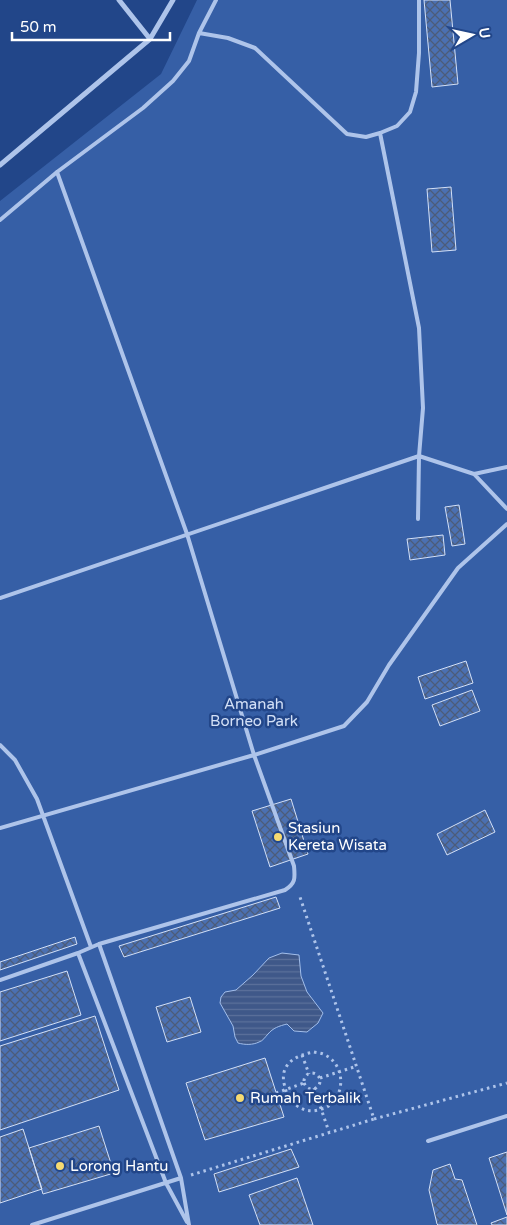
<svg xmlns="http://www.w3.org/2000/svg" width="507" height="1225" font-family="'Varela Round',sans-serif">
<defs>
<pattern id="water-rules" width="6" height="5" patternUnits="userSpaceOnUse" patternTransform="scale(1.25)"><rect width="6" height="5" fill="#3f5889"/><path d="M0 2.5h6" fill="none" stroke="#5c719b"/></pattern>
<pattern id="building-cross-hatch" width="8" height="8" patternUnits="userSpaceOnUse" patternTransform="scale(1.25)"><rect width="8" height="8" fill="#4b70b1"/><path d="M0 0l8 8M0 8l8-8" fill="none" stroke="#4c5c79"/></pattern>
</defs>
<rect width="100%" height="100%" fill="#224689"/>
<path fill="#365fa6" d="M197 0H507V1225H0V201L161 74Z"/>
<path fill="url(#water-rules)" stroke="#a2beeb" d="M282 953 299 955 301 976 307 992 323 1013 318 1023 307 1032 294 1031 287 1024C279 1026 273 1028 268 1034 265 1037 263 1041 259 1042 253 1045 245 1045 238 1043L235 1037 233 1026 220 1003 221 997 225 992 236 990 253 975 269 958Z"/>
<path fill="url(#building-cross-hatch)" stroke="#d3e0f7" d="M424 0H450L458 84 432 87Z
M451 187 456 250 432 252 427 189Z
M459 505 465 544 452 546 445 507Z
M443 535 445 555 410 560 407 539Z
M466 661 473 683 425 699 418 677Z
M472 690 480 711 440 726 432 705Z
M291 799 308 854 270 867 252 811Z
M485 810 495 832 447 855 437 834Z
M276 897 280 908 124 957 119 946Z
M75 937 77 944 0 970V962Z
M67 971 81 1015 0 1041V992Z
M190 997 201 1032 167 1042 156 1007Z
M95 1016 119 1090 0 1130V1046Z
M265 1058 284 1117 205 1140 186 1083Z
M99 1126 114 1173 43 1194 29 1148Z
M23 1129 42 1189 0 1203V1137Z
M291 1149 299 1167 219 1192 214 1174Z
M507 1152V1215L489 1158Z
M450 1164 455 1179 462 1180 477 1225H438L437 1224 429 1190 433 1170Z
M297 1178 313 1225H260L249 1195Z
M507 1217V1225H492L491 1223Z"/>
<g fill="none" stroke-linecap="round" stroke-linejoin="round">
<path stroke="#aec4ea" stroke-width="3" stroke-dasharray="2.5 4" stroke-linecap="butt" d="M314 1052C318 1053 322 1053 325 1055 346 1065 346 1098 325 1108 323 1109 320 1109 318 1110 307 1113 298 1108 291 1100 287 1097 286 1091 285 1087 278 1065 295 1055 314 1052Z
M302 1055 309 1074
M304 1081a8 8 0 1 1 16 0a8 8 0 1 1-16 0Z
M320 1078 357 1066
M314 1088 329 1132
M276 1093 304 1083
M374 1119 507 1083
M191 1175 374 1119 299 894"/>
<path stroke="#aec4ea" stroke-width="4" d="M199 33 228 38 255 48 347 134 366 137 380 133 397 126 410 112 416 92 419 53V0
M380 133 419 328 423 408 419 456 418 519
M0 220 57 172 143 108 173 81 189 61 199 33 216 0
M474 474 507 467
M0 598 419 456 474 474 507 509
M0 745 15 760 37 799 91 947
M0 828 254 755 344 726 367 702 389 665 458 568 507 524
M99 944 181 1178 189 1225
M78 953 166 1183 187 1222
M0 980 78 953 99 944 285 890C296 883 295 878 294 866L254 755 187 534 57 172
M428 1141 507 1116
M32 1225 181 1178"/>
<path stroke="#aec4ea" stroke-width="5" d="M119 0 150 39
M0 165 150 39 173 0"/>
</g>
<g fill="#f6da71" stroke="#224689" stroke-width="2">
<circle cx="278" cy="837" r="5"/>
<circle cx="240" cy="1098" r="5"/>
<circle cx="60" cy="1166" r="5"/>
</g>
<g text-anchor="middle" dominant-baseline="central" stroke-width="5" stroke-linejoin="round" paint-order="stroke">
<g font-size="15" fill="#d3e0f7" stroke="#224689">
<text x="254" y="704">Amanah<tspan x="254" dy="17">Borneo Park</tspan></text>
</g>
<g font-size="15" fill="#fff" stroke="#224689" text-anchor="start">
<text x="288" y="828">Stasiun<tspan x="288" dy="17">Kereta Wisata</tspan></text>
<text x="250" y="1098">Rumah Terbalik</text>
<text x="70" y="1166">Lorong Hantu</text>
</g>
</g>
<g transform="translate(472 35) rotate(81)" stroke="#224689" stroke-width="4" paint-order="stroke">
<path d="M0-4L9 19L0 12L-9 19Z" fill="#ffffff"/>
<text y="-8" font-size="14" font-weight="bold" text-anchor="middle" fill="#ffffff">U</text>
</g>
<path d="M12 32v8h158v-8" fill="none" stroke="#ffffff" stroke-width="2.5"/>
<text x="20" y="32" font-size="15" fill="#ffffff" stroke="#224689" stroke-width="4" paint-order="stroke">50 m</text>
</svg>
